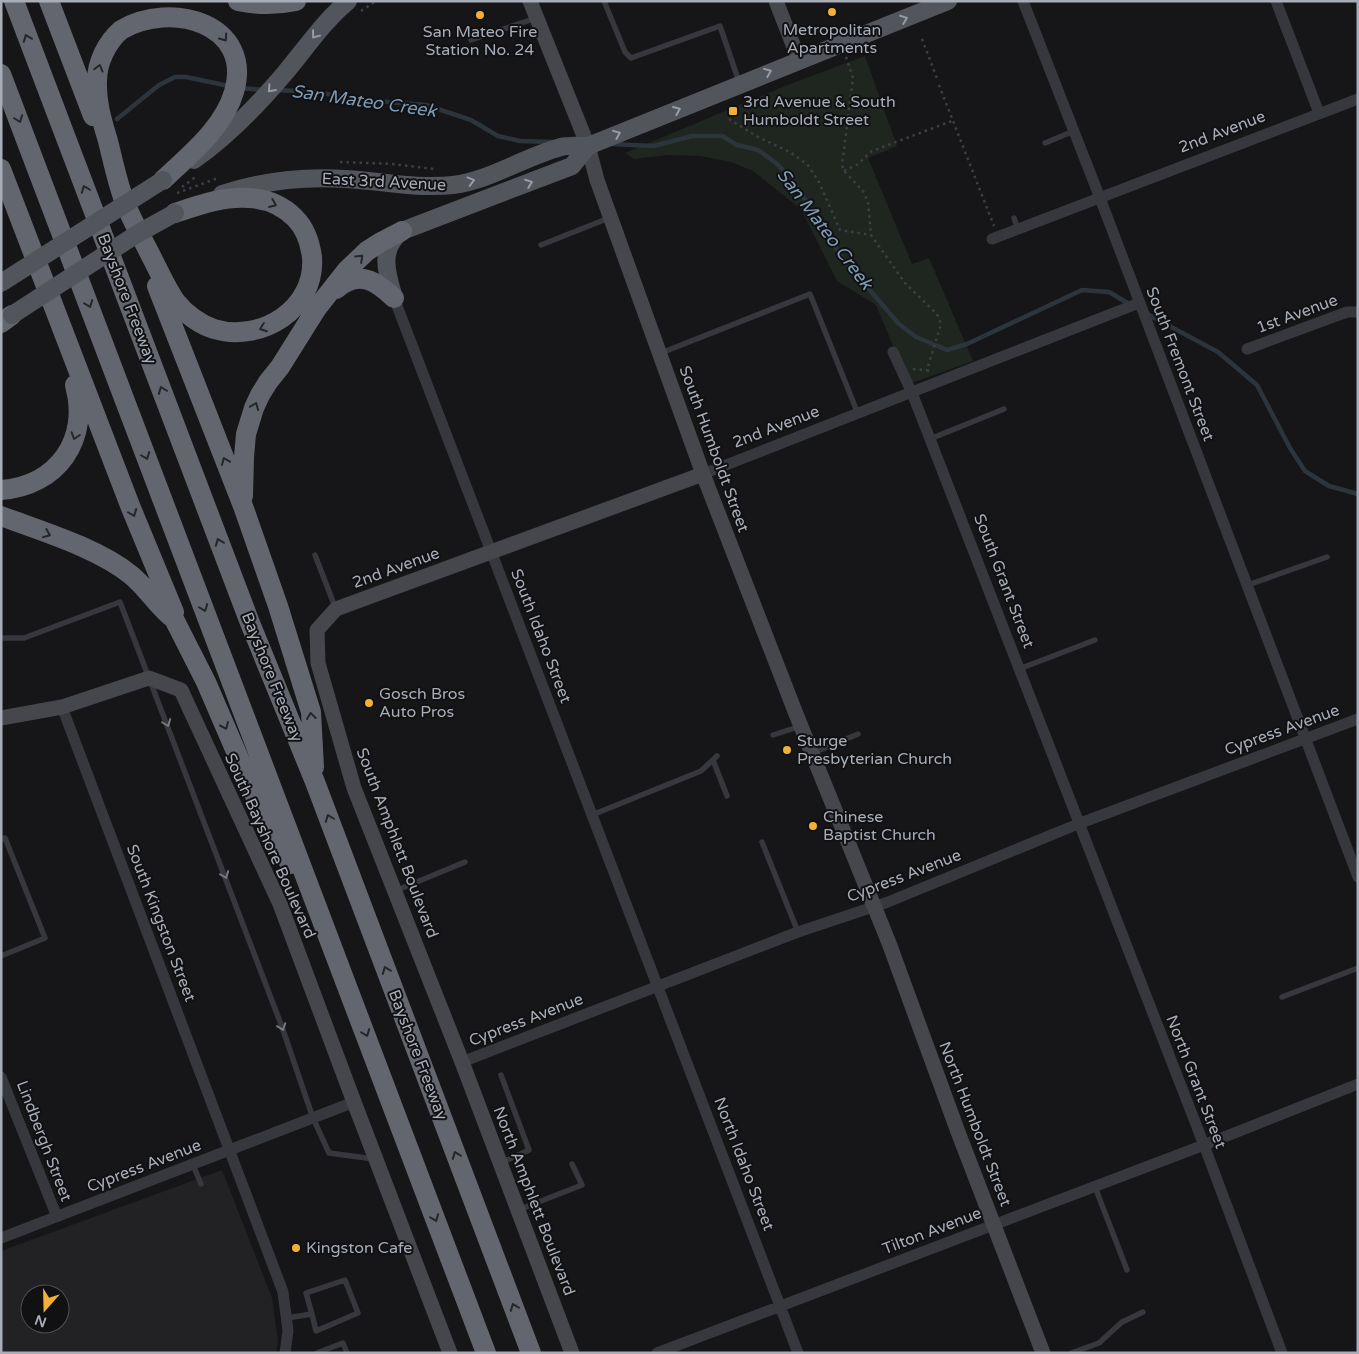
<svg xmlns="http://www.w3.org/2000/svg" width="1359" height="1354" font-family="'Varela Round',sans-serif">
<rect width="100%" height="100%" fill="#161618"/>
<path fill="#222225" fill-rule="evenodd" d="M222 1170 272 1298 278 1341 276 1353H4L1 1346V1251ZM30 1294H60V1324H30Z"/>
<path fill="#1e261f" d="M865 56 897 146 868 158 912 264 929 258 973 361 909 384 876 305 837 281 801 209 753 171 731 162 700 156 668 155 634 159 625 153 790 84Z"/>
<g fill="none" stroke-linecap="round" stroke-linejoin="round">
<path stroke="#2c353c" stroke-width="4.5" d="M240 88 264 90
M277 90 316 92 361 100 426 105 471 120 498 136 520 141 553 142
M117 119 159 85 175 77H186L229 86
M611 144 654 146 692 136H722L737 145 758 150 776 163 791 178 843 259 899 324 916 337 947 350 967 344 1082 290 1109 292 1131 305
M1147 314 1218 352 1257 385 1290 448 1305 471 1329 486 1358 494"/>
<path stroke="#3d3f44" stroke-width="2.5" stroke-dasharray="2.5 4" stroke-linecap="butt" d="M361 11 376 1
M922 39 938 81
M846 57 853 78 842 165 844 171 863 191 868 202 871 235 905 283 937 314 941 324 927 370 931 372
M939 85 994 226
M729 119 758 137 790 152 807 164 819 182 840 230 871 235
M340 162 392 164 434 169
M844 171 858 164 872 151 952 121
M182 187 197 176
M177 193 218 178
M913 369 927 370"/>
<path stroke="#37383d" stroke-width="5.5" d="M604 1 625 52 631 58 720 26 739 82
M471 40 536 18
M1045 143 1074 131
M1014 218 1018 229
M541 245 609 218
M661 353 810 294 858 414
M930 439 1004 409
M315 555 335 607
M1248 585 1327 557
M1 638H24L120 602 282 1027 313 1118 329 1153 374 1159
M1019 669 1095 640
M773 735 801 726
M813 753 858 734
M713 760 727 796
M592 815 701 771 717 756
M1 839 5 838 45 938 1 956
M762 842 798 932
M395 891 465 862
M1282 997 1358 968
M501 1163 529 1150 501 1075
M193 1165 201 1184
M1095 1187 1127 1270
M518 1210 582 1185 572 1164
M287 1318 312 1314 316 1331 358 1313 345 1280 306 1293 312 1314
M317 1353 343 1343 347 1353
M1071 1353 1099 1343 1122 1322 1143 1312"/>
<path stroke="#37383d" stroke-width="11" d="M1023 1 1100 198 1358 877
M1276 1 1319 113
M992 239 1358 99
M394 298 798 1353
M1247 349 1347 312H1358
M893 352 912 393 930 439 1204 1145 1282 1353
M703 474 1139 303
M62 707 283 1292 288 1331 285 1353
M462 1062 798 932 888 902 1078 824 1358 719
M1 1077 57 1217
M1 1238 354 1102
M657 1353 1204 1145 1358 1084"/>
<path stroke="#45474d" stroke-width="15" d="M530 1 588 146 597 180 703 474 796 714 889 943 958 1132 1043 1353
M776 1 799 60
M1 718 62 707 149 678 181 690 280 904 354 1102 450 1353
M572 1353 462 1062 354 788 318 663 317 630 336 609 703 474"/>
<path stroke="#53555c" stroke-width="18" d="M194 160C228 136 258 105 285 73 306 48 323 22 348 1
M222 194C262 181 304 176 346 179 382 181 417 189 453 185 491 180 524 157 561 147 569 145 579 146 588 146L948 1
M394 298C387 274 378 249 402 231L572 166 588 146"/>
<path stroke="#63666e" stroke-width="20" d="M14 1 250 623 315 782 531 1353
M49 1 93 116
M238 1C257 5 277 5 296 1
M1 74 486 1353
M1 169 131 508 174 612
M163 180C189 155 223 129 234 92 254 24 171 0 121 30 107 42 97 62 97 81 96 102 102 121 108 141 113 161 117 181 124 200 131 219 142 238 151 256 159 271 166 288 176 302 186 314 199 324 214 329 261 343 316 309 312 257 310 242 306 229 295 218 283 206 267 199 249 198 224 196 199 205 175 213
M157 286 243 506 278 606 311 712 314 767
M336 289C359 270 375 280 394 298
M1 323 12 315
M1 490C58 486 90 439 75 385
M243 496 244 457 246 434 254 408 260 395 268 382 280 367 317 308 347 270 367 251 381 242 402 231
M1 516C41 531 98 548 131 575 147 588 158 607 174 619L206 682 259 805 290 864"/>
<path stroke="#53555c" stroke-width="18" d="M1 283 163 180
M12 315 137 234 175 213"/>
</g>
<defs><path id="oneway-chevron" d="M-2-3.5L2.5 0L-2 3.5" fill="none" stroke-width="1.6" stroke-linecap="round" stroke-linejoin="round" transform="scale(1.25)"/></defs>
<g stroke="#979ba6">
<use href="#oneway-chevron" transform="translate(904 19) rotate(-21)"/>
<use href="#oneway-chevron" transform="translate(315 35) rotate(127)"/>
<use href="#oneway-chevron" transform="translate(768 72) rotate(-22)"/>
<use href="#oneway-chevron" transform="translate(271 89) rotate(132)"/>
<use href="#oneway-chevron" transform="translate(677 110) rotate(-23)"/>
<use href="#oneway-chevron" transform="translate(617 134) rotate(-22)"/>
<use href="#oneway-chevron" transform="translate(471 181) rotate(-15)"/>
<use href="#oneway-chevron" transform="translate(529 183) rotate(-21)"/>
</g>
<g stroke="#26262a">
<use href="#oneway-chevron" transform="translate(27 38) rotate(-111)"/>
<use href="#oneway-chevron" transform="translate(224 38) rotate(55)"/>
<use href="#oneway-chevron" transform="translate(99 68) rotate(-75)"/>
<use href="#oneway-chevron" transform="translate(19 119) rotate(69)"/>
<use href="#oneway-chevron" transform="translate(85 189) rotate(-111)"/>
<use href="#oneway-chevron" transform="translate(273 204) rotate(23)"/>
<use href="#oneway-chevron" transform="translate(360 258) rotate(-43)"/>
<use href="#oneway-chevron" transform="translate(89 304) rotate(69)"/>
<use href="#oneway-chevron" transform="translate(263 328) rotate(160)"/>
<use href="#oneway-chevron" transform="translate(162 390) rotate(-111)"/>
<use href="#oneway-chevron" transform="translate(255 406) rotate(-68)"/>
<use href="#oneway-chevron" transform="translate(75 436) rotate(108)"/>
<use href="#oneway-chevron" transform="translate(146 456) rotate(69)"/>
<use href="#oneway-chevron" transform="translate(225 461) rotate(-112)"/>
<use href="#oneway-chevron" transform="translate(133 513) rotate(69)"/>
<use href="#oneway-chevron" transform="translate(47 534) rotate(22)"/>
<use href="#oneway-chevron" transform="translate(219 542) rotate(-111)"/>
<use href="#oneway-chevron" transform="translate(204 608) rotate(69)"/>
<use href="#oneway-chevron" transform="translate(311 716) rotate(-97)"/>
<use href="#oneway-chevron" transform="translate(225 726) rotate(66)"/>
<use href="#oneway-chevron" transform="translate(329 818) rotate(-111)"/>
<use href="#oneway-chevron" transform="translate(386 970) rotate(-111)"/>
<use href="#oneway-chevron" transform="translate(366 1033) rotate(69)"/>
<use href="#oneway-chevron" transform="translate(456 1155) rotate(-111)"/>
<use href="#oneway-chevron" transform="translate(435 1218) rotate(69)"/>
<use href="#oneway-chevron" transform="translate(514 1307) rotate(-111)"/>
</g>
<g stroke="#757881">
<use href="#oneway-chevron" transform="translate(167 723) rotate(69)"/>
<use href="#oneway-chevron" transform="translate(225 875) rotate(69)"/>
<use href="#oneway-chevron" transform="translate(282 1027) rotate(70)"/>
</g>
<g fill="#f2b134" stroke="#111113" stroke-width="2">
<circle cx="832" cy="12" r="5"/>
<circle cx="480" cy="15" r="5"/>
<rect x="728" y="106" width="10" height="10" rx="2.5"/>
<circle cx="369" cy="703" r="5"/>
<circle cx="787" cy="750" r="5"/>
<circle cx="813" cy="826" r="5"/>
<circle cx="296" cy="1248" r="5"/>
</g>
<g text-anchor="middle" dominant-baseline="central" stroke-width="4" stroke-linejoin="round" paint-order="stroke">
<g font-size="16" fill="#a8adb8" stroke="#111113" text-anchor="start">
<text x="832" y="30" text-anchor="middle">Metropolitan<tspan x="832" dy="18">Apartments</tspan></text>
<text x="480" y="32" text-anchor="middle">San Mateo Fire<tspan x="480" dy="18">Station No. 24</tspan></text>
<text x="743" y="102">3rd Avenue &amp; South<tspan x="743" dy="18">Humboldt Street</tspan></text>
<text x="379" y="694">Gosch Bros<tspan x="379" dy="18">Auto Pros</tspan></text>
<text x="797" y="741">Sturge<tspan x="797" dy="18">Presbyterian Church</tspan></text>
<text x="823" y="817">Chinese<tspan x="823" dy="18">Baptist Church</tspan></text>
<text x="306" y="1248">Kingston Cafe</text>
</g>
<g font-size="16" fill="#a8adb8" stroke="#111113">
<text transform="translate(1222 132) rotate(-21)">2nd Avenue</text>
<text transform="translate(384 182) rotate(3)">East 3rd Avenue</text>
<text transform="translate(127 299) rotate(69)">Bayshore Freeway</text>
<text transform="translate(1297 314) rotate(-20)">1st Avenue</text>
<text transform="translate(1180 364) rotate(69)">South Fremont Street</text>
<text transform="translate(776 427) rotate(-21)">2nd Avenue</text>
<text transform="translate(714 449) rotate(70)">South Humboldt Street</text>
<text transform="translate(396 568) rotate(-20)">2nd Avenue</text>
<text transform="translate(1004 581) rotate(69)">South Grant Street</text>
<text transform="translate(541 636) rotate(69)">South Idaho Street</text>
<text transform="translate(272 677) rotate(68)">Bayshore Freeway</text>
<text transform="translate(1282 730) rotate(-20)">Cypress Avenue</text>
<text transform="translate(397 843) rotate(69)">South Amphlett Boulevard</text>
<text transform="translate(270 846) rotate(66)">South Bayshore Boulevard</text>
<text transform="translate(904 876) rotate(-21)">Cypress Avenue</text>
<text transform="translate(161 923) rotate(69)">South Kingston Street</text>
<text transform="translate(526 1020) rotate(-21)">Cypress Avenue</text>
<text transform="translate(418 1055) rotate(69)">Bayshore Freeway</text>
<text transform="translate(1196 1082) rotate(69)">North Grant Street</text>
<text transform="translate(975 1124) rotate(69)">North Humboldt Street</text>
<text transform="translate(44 1141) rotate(69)">Lindbergh Street</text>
<text transform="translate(744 1164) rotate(69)">North Idaho Street</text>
<text transform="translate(144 1166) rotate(-21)">Cypress Avenue</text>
<text transform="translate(534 1201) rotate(69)">North Amphlett Boulevard</text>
<text transform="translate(932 1231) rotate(-21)">Tilton Avenue</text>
</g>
<g font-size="18" font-style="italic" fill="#7f9bb3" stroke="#111113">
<text transform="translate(364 101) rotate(8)">San Mateo Creek</text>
<text transform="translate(825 229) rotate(53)">San Mateo Creek</text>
</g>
</g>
<rect width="1359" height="1354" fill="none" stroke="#a8adb8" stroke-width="5"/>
<g transform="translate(45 1309) rotate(200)"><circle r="24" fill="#111113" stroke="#4d4f55"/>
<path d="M0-4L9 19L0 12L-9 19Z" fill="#f2b134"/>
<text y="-8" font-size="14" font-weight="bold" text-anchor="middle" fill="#a8adb8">N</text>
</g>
</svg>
